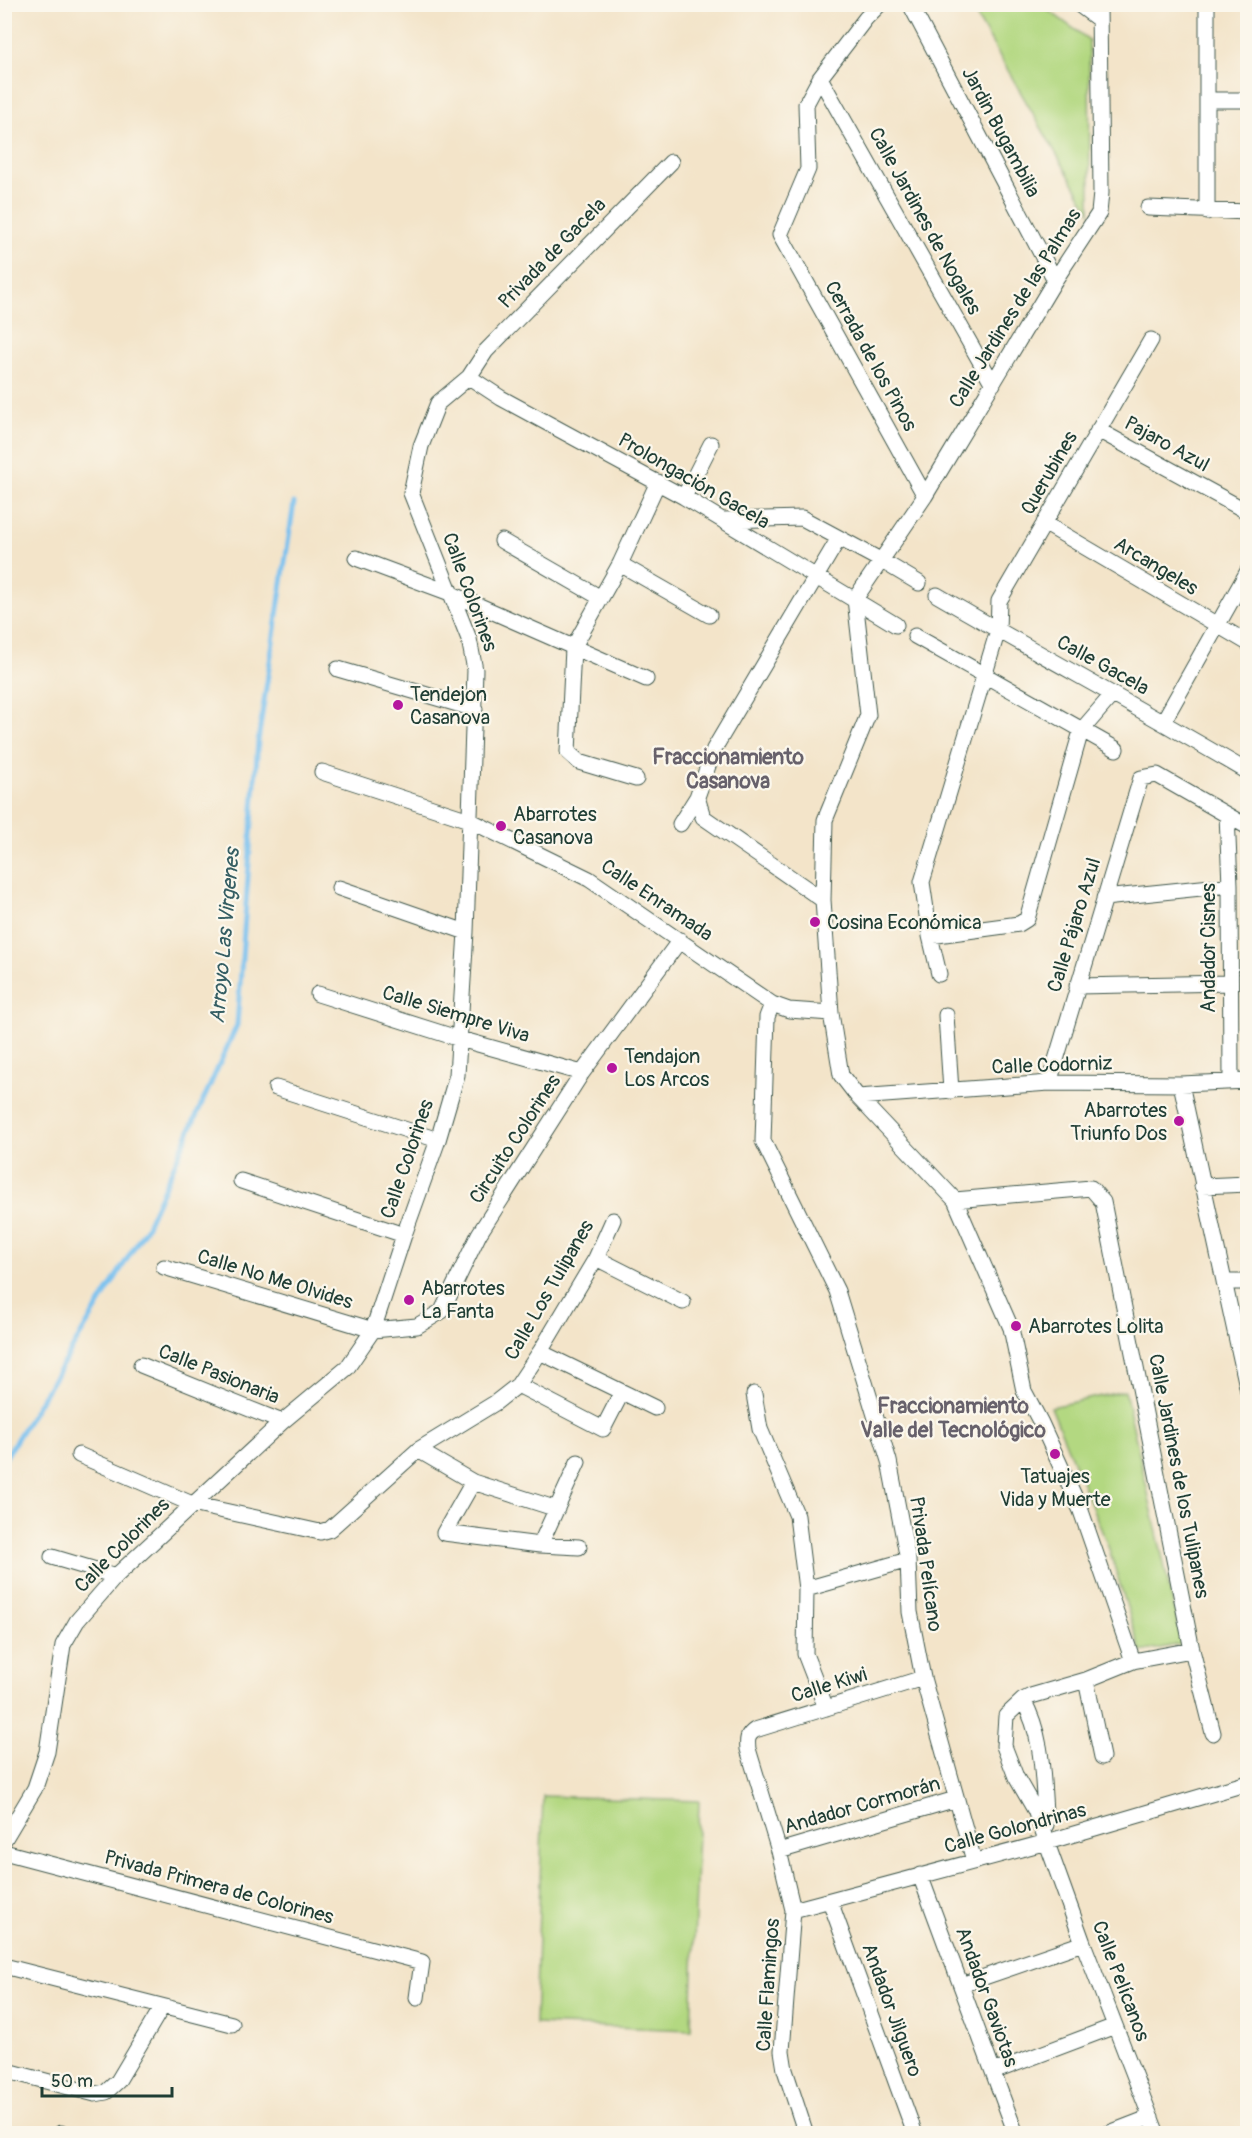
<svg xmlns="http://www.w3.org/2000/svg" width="1252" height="2138" font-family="Pangolin,sans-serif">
<rect width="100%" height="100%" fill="#fbf7ec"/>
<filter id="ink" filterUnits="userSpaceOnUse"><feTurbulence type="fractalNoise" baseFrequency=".0167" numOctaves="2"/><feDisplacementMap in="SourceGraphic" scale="12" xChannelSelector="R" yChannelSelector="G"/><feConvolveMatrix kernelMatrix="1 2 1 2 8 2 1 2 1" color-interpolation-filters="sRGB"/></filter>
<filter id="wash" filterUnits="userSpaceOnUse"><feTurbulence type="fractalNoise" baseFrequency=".008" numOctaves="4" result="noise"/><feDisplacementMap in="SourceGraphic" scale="24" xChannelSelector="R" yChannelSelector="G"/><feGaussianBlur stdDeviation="1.35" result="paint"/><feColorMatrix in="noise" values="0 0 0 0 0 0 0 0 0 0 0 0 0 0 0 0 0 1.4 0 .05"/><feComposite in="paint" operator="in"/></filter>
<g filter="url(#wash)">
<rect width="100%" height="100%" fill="#f3e4c9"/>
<path fill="#b3d881" stroke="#698a5a" stroke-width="1.5" d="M970 5H1041L1089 40 1090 212Z
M1125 1391 1182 1644 1141 1652 1108 1546 1051 1407Z
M543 1796 699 1801 691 2030 535 2024Z"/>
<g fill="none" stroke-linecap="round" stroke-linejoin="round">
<path stroke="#77c0ef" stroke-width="5" d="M4 1460 146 1228 237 1025 258 741 294 503"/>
</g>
</g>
<g filter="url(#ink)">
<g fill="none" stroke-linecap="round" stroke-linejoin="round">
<defs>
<path id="street" d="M880 4 866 18 820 78 806 104 808 169 780 235 925 496
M910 4 1055 280
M1078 4 1098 19
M1099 4 1101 193 1099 213 1055 280 925 496 855 599 868 715 825 820 823 900 831 1013 841 1075 858 1097 955 1200 1011 1328 1024 1391 1041 1423 1081 1511 1133 1661
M820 78 993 384
M1207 100H1248
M1148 208 1248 212
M1207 212V4
M469 377 501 398 684 497 896 625
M1098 430 1248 512
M684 497 711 444
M724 520 802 518 882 561 919 583
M1044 523 1248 643
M502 541 601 598
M356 558 450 593 646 679
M620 564 709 615
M937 595C1040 655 1145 711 1248 772
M915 636 1116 749
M338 669 475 709
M1163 722 1248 571
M322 772 469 820 589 879 772 1004 789 1010 831 1013
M636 779 579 762 568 752 573 648 620 564 658 482
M697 797 703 817 823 900
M1227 815 1230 885 1231 1081
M680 824 697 797 714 749 839 538
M339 888 466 932
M1104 898 1230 885
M930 936 1019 924 1027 919 1081 731 1112 695
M939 974 930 936 922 882 998 630 999 601 1151 340
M1077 986 1229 983
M318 994 460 1039 582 1073
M772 1004 767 1017 763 1141 837 1291 889 1461 908 1560 910 1612 923 1678 974 1861
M946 1015 951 1091
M1049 1083 1141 778 1157 775 1248 827
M1181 1084 1248 1391
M276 1088 438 1140
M858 1097 1049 1083 1181 1084 1248 1081
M241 1181 404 1235
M1202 1186 1248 1184
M955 1200 1091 1188 1103 1202 1192 1650 1213 1733
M596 1258 683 1302
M164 1267 373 1330 417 1326 442 1311 479 1234 582 1073 680 940
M1224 1282H1248
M540 1352 655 1408
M141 1365 282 1422
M518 1385 603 1429 622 1392
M754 1394 760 1429 797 1516 806 1589 805 1654 826 1708
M418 1450 473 1482 557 1509
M79 1455 192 1504 320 1532 330 1529 418 1450 495 1403 518 1385 540 1352 596 1258 613 1220
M473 1482 444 1533 540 1545 579 1547
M540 1545 578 1462
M52 1557 116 1576
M806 1589 908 1560
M1086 1680 1102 1757
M1023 1700C1045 1739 1042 1782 1046 1825
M4 1840 35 1788 47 1752 63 1645 77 1621 116 1576 282 1422 347 1368 373 1330 404 1235 438 1140 457 1075 466 932 475 670 469 639 411 493 421 446 438 403 469 377 486 351 671 162
M779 1851 956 1799
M4 1852 422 1962 417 1998
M920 1875 1016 2134
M830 1901 915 2134
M793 1910 1047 1842 1248 1783
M4 1966 232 2024
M961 1985 1083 1943
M4 2070 95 2094 106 2092 118 2081 162 2007
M993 2072 1115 2026
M61 2134V2133
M806 2134 785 2070 782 2051 793 1910 779 1851 748 1749C747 1740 747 1735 755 1730L923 1678
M1107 2134 1151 2117
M1157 2134 1083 1943 1035 1810 1016 1777 1004 1746 1006 1716 1023 1700 1031 1696 1086 1680 1133 1661 1192 1650"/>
</defs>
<use href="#street" stroke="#3f564a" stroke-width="17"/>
<use href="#street" stroke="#fff" stroke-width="15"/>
</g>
</g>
<g fill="#b5179e" stroke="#fbf7ec" stroke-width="2">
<circle cx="398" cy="705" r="6"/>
<circle cx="501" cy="826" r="6"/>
<circle cx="815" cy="922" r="6"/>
<circle cx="612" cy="1068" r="6"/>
<circle cx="1179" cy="1121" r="6"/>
<circle cx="409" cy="1300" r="6"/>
<circle cx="1016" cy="1326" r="6"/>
<circle cx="1055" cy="1454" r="6"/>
</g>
<g text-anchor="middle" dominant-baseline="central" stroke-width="4.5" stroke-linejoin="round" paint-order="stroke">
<g font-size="20" fill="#1f3d34" stroke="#fbf7ec">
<text transform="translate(1001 132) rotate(62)">Jardin Bugambilia</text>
<text transform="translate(925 221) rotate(61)">Calle Jardines de Nogales</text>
<text transform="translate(552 253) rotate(-46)">Privada de Gacela</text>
<text transform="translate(1015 308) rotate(-58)">Calle Jardines de las Palmas</text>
<text transform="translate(871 356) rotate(61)">Cerrada de los Pinos</text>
<text transform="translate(1167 444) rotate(29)">Pajaro Azul</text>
<text transform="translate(1049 473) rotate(-60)">Querubines</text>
<text transform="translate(694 481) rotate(30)">Prolongación Gacela</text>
<text transform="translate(1156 566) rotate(31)">Arcangeles</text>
<text transform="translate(470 592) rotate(70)">Calle Colorines</text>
<text transform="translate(1103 665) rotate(29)">Calle Gacela</text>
<text transform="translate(657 900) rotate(34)">Calle Enramada</text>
<text transform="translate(1074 925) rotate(-73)">Calle Pájaro Azul</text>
<text transform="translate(1208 948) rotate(-90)">Andador Cisnes</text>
<text transform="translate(456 1014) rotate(17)">Calle Siempre Viva</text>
<text transform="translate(1052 1065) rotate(-2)">Calle Codorniz</text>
<text transform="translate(515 1139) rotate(-57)">Circuito Colorines</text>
<text transform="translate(407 1159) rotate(-71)">Calle Colorines</text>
<text transform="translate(275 1279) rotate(17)">Calle No Me Olvides</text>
<text transform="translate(549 1290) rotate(-60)">Calle Los Tulipanes</text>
<text transform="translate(219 1374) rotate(22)">Calle Pasionaria</text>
<text transform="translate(1179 1476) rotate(79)">Calle Jardines de los Tulipanes</text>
<text transform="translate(122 1545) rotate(-45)">Calle Colorines</text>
<text transform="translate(926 1564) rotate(82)">Privada Pelícano</text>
<text transform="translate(829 1685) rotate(-17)">Calle Kiwi</text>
<text transform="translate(862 1805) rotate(-16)">Andador Cormorán</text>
<text transform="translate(1015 1828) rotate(-15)">Calle Golondrinas</text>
<text transform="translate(219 1887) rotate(15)">Privada Primera de Colorines</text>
<text transform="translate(1121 1981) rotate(69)">Calle Pelícanos</text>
<text transform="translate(768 1985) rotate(-86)">Calle Flamingos</text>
<text transform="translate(987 1997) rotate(70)">Andador Gaviotas</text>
<text transform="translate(892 2010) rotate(70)">Andador Jilguero</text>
</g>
<g font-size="20" fill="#1f3d34" stroke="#fbf7ec" text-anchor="start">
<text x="410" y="694">Tendejon<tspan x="410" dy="23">Casanova</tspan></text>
<text x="513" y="814">Abarrotes<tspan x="513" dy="23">Casanova</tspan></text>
<text x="827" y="922">Cosina Económica</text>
<text x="624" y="1056">Tendajon<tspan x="624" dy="23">Los Arcos</tspan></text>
<text x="1167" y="1110" text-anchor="end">Abarrotes<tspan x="1167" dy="23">Triunfo Dos</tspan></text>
<text x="421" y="1288">Abarrotes<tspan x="421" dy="23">La Fanta</tspan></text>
<text x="1028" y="1326">Abarrotes Lolita</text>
<text x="1055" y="1476" text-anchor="middle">Tatuajes<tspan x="1055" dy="23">Vida y Muerte</tspan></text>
</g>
<g font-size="21" font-weight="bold" fill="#67616b" stroke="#fbf7ec">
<text x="728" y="757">Fraccionamiento<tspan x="728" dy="24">Casanova</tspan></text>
<text x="953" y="1406">Fraccionamiento<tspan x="953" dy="24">Valle del Tecnológico</tspan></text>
</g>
<g font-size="21" font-style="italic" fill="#355e63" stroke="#fbf7ec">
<text transform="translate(225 936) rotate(-85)">Arroyo Las Virgenes</text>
</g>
</g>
<rect width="1252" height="2138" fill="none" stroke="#fbf7ec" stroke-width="24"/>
<path d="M42 2087v9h130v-9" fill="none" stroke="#1f3d34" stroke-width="3"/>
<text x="51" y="2087" font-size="18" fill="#1f3d34" stroke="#fbf7ec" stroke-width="4.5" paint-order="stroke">50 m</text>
</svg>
